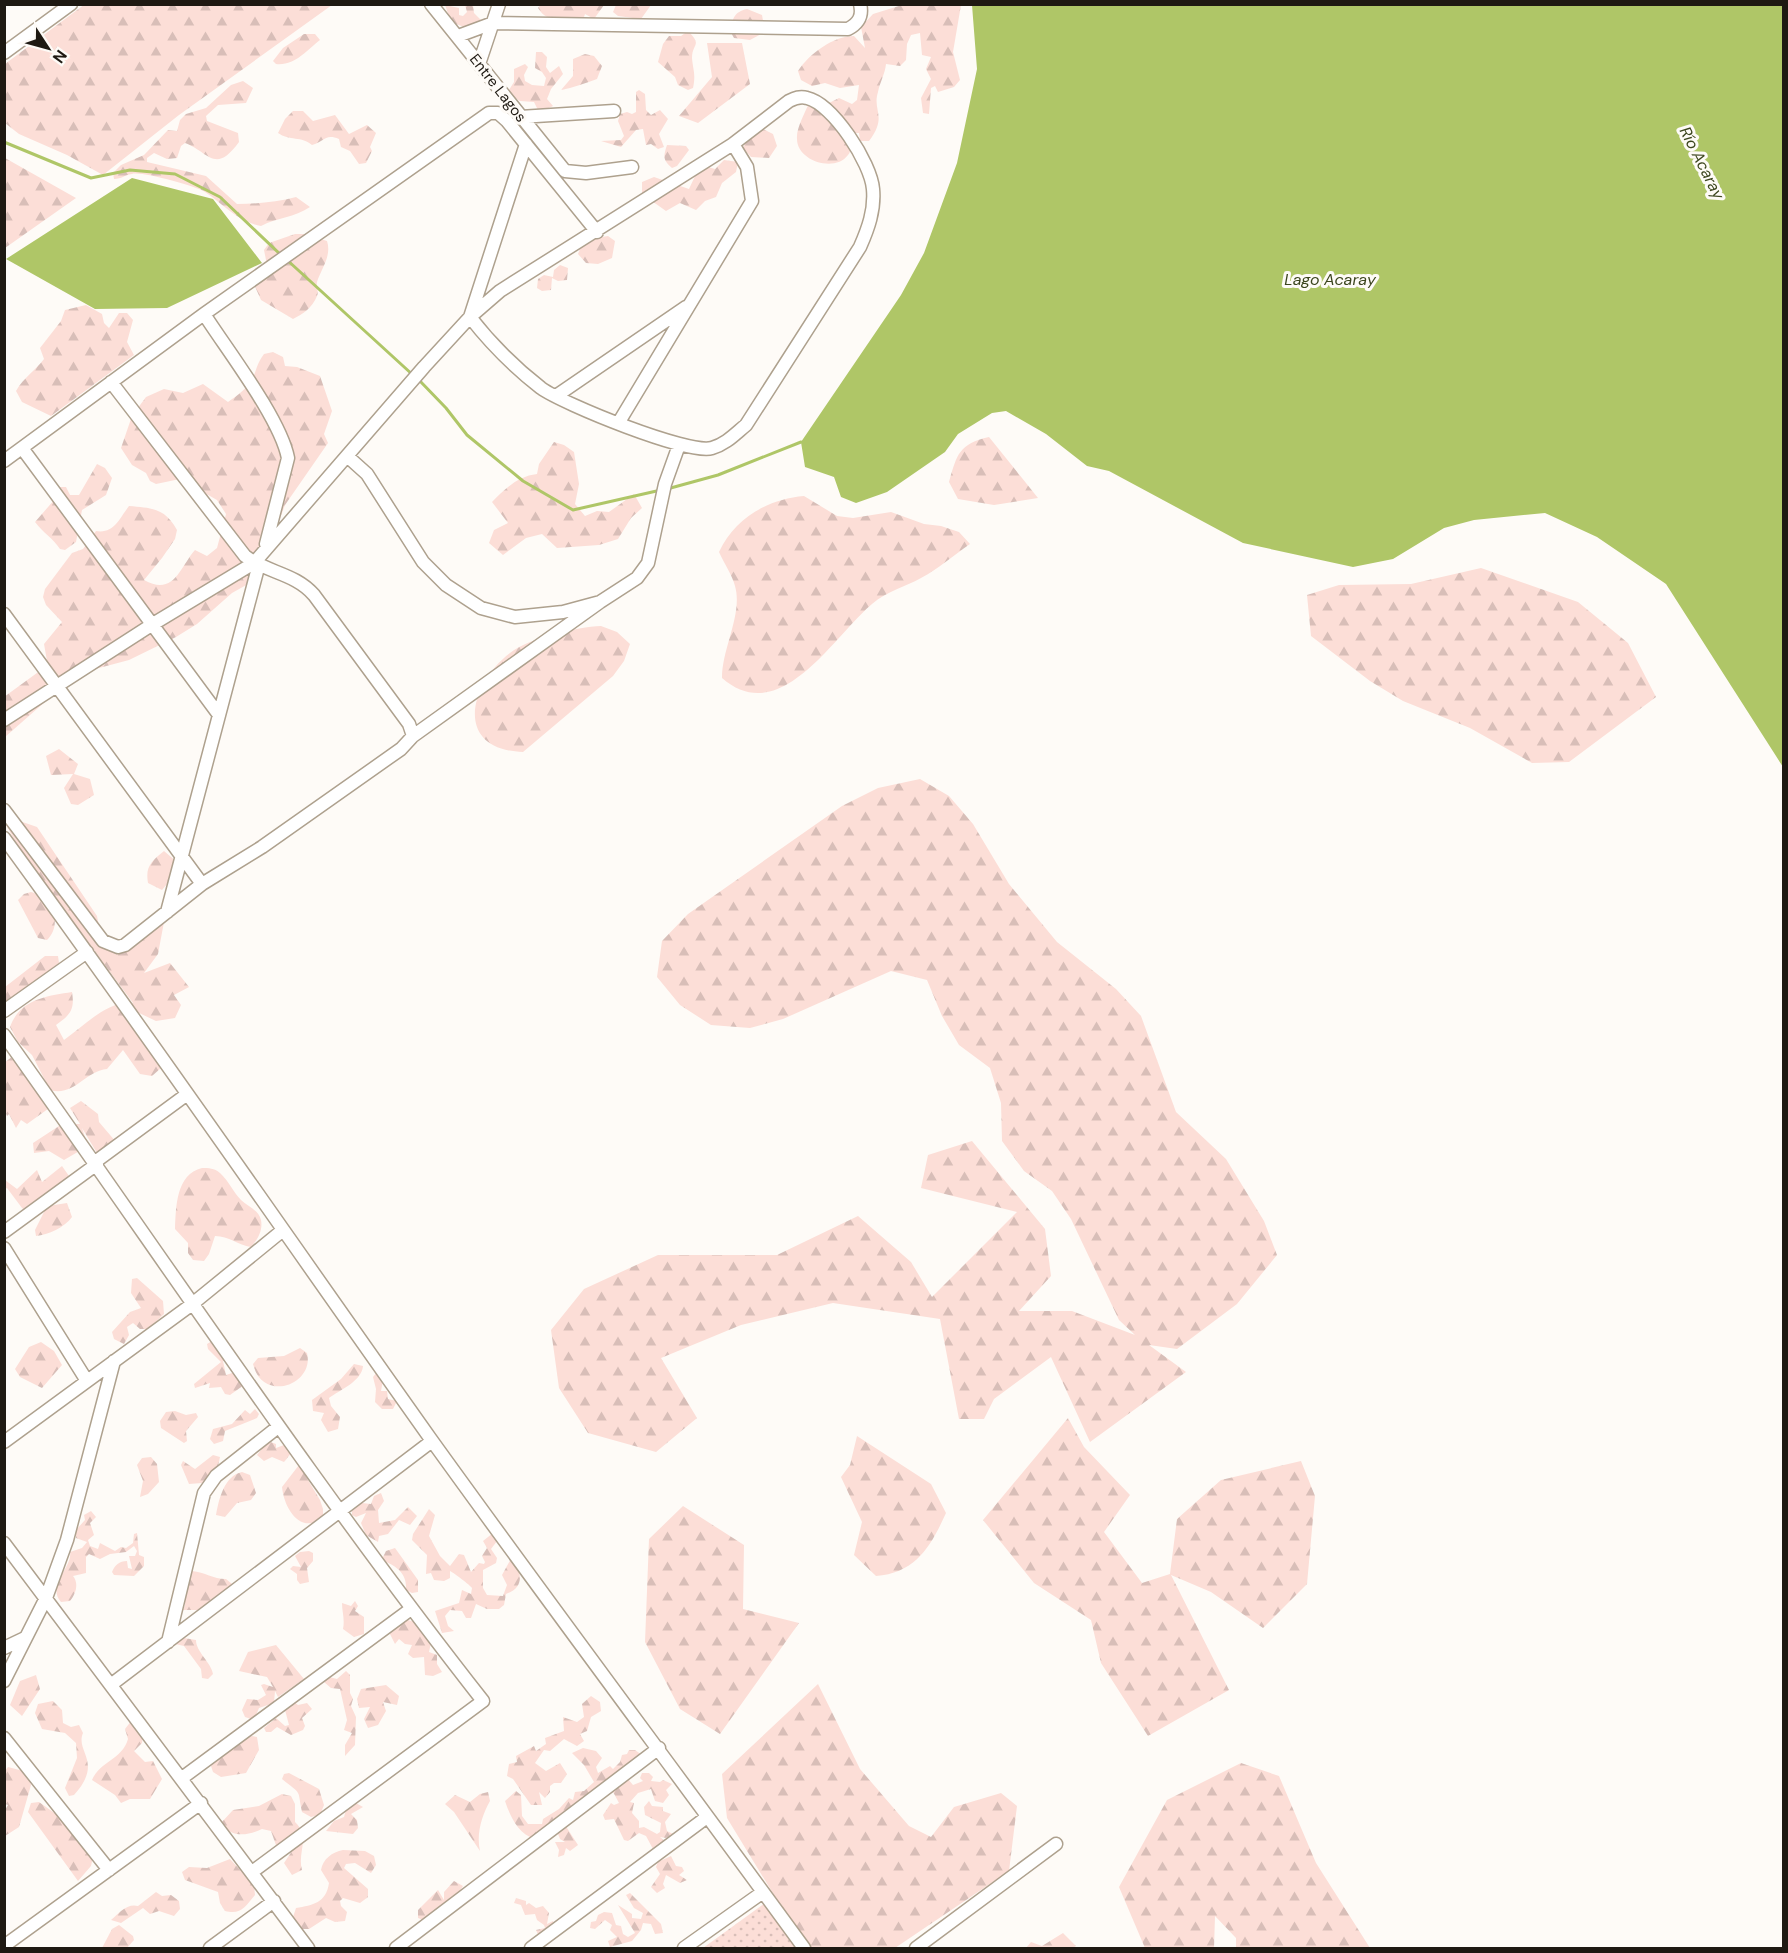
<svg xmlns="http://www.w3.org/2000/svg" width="1788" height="1953" font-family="'DM Sans',sans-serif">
<defs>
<pattern id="grass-dots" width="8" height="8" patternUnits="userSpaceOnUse" patternTransform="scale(1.5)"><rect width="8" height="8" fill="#fcded7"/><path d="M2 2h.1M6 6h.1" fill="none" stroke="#d8beb8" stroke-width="1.8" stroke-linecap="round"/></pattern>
<pattern id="forest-firs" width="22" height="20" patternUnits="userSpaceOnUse" patternTransform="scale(1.5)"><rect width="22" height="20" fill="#fcded7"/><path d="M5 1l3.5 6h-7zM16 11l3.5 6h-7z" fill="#d8beb8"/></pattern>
</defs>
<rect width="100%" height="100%" fill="#fefbf7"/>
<path fill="url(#grass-dots)" d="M765 1903 798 1948H703Z"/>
<path fill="url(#forest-firs)" d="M85 4H332V5L179 115 103 175 67 155 19 134 5 123V64Z
M445 5 459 8V15L463 16 467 12 465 5H473L474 13 481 20 478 26 464 27 451 22Z
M540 5H604L594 19 585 14 583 20C577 20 574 18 568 18 555 18 547 22 538 8Z
M616 5V4L651 5 641 19 618 16 613 12Z
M902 5H961L953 52 960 80 954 87 938 92 935 86 931 88 929 114 923 113 921 98 931 79 926 69 931 57 922 55 920 33 911 35 907 44 906 60 900 66 886 64C885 74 880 82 878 92 872 111 888 116 869 141H860L859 133H854C852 139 852 151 848 155 835 173 797 161 797 139 796 128 805 113 809 103H829L839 98 852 104 857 100 859 85 840 88 825 83 812 86 801 80 798 71C809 54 833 36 854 36L865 48 861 27 873 14Z
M747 9 762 15 765 32 750 40 734 38 730 31C733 18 734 12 747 9Z
M688 31C703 46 692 43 692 58 693 70 696 74 693 88L688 90 678 85 675 77 658 62 663 44 669 36H681Z
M304 34H315L320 40C307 50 295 66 276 64L273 61 283 48Z
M707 43H742L750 84 698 123 679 116 712 77Z
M536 52H542L547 57 546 67 550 73 559 66 563 74 551 89 547 99 553 106 539 112 534 102 520 101 507 93 514 82V69L525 64 528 67 524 75 525 81 532 85 544 86 546 78 542 72 535 68Z
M585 54 594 56 602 66 597 79C585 83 573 88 561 90L573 76V59Z
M243 81 253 88 246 103 218 105 206 116 207 121 238 133 239 142C215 175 209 152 185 143L181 146 177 158 167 159 154 153 147 158V162L206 176 237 204C256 204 277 202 296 197L310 207C294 218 278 217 261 226 238 222 223 204 205 192 196 186 141 171 132 174 124 175 122 179 114 179L113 173 121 165 144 155 168 130 177 131 180 120 186 114 206 108 231 85Z
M639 90 645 94 646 110 651 115 660 110 668 119 659 134 664 147 658 149 651 144 646 145 643 129 636 130 621 147 601 141 621 140 624 136 618 121 620 114 627 112 632 114 636 112V92Z
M293 111H303L313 121 335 115 349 134 367 125 376 133 370 147 372 151 366 163 359 164 350 151 341 147 339 139C325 133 324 142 312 145 302 136 289 141 278 133L285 119Z
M763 129 773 134 777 146 769 158 751 157 743 148 746 141Z
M667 145 686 146 689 150 677 166 672 168C663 160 663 157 667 145Z
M5 158 76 198 5 248Z
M724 160 738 162 736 172 722 183 716 197 705 201 696 210 680 203 666 211 642 194V182L654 177 689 189 696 174 708 167 715 169Z
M295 234H305L327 241C332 256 321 269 317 282 316 287 319 292 317 296 312 308 303 314 293 319L261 300 253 282 267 265 264 250 269 243Z
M608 236 615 241 612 258 598 264 586 263 578 254 581 246 596 238Z
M560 265 568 268 567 280 558 281 552 278 551 290 542 291 537 288 538 279 544 275 553 277 554 270Z
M86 305 102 314 104 323 109 328 119 313H127L133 320 127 342 134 355 51 416 22 402 16 391C24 377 35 371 44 359L40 348 61 321 65 310Z
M273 352 283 357 285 366 297 367 320 376 332 411 324 434 328 443 285 505 265 559 248 584 232 593 197 624 176 637 129 660 84 672 71 679 5 737 4 697 41 670 47 661 44 644 62 622 46 605 43 597 45 589 72 553 83 549 96 531C114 534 119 519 129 506 152 508 165 508 177 530L175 539 162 558 144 580C174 597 180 567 195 550L207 556 217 548 226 514 217 500 180 479 156 484 150 481 146 473 132 465 121 448 132 416 146 397 164 389 183 393 203 384 228 402C238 395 248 388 253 377 258 367 256 365 264 354Z
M989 437 1038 498 994 505 958 499 949 482C957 454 959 444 989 437Z
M554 442 564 445 574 452 579 484 575 504 585 516 597 511 609 512 634 494 642 508 631 518 618 539 599 545 557 548 542 534 526 538 503 555 489 543 494 530 508 523 492 502C505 489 518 476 537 474L539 464Z
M97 464 105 468 112 478 106 495 82 510 76 542 65 550 60 549C53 538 43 533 35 522L55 499 57 487H66L70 495H79Z
M804 496 837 516 853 518 891 512 924 524 941 526 959 532 970 544C954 555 938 569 921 578 905 587 887 591 872 604 833 637 780 729 722 678 722 648 743 614 735 586 732 575 724 563 719 552 735 518 768 499 804 496Z
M1481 568 1578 602 1628 643 1656 697 1569 762 1532 763 1470 728 1403 701 1370 681 1311 636 1307 595 1339 585 1411 584Z
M601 626 617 632 630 644 624 661 613 676 523 752C454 750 468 685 510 653 529 638 577 627 601 626Z
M59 749 78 764 74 774 90 779 94 795 78 805 71 804 64 788 73 774 51 775 46 756Z
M920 779 949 796 973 824 1009 884 1057 942 1116 989 1141 1016 1176 1112 1226 1159 1264 1221 1277 1255 1237 1304 1177 1349 1149 1345 1186 1372 1090 1442 1051 1357 994 1399 984 1419H959L940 1319 833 1303 741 1325 661 1358 697 1418 656 1452 588 1433 559 1388 551 1330 584 1289 658 1255H777L858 1216 911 1262 932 1297 1017 1212 921 1188 928 1155 972 1141 1045 1229 1051 1276 1019 1311H1072L1135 1335 1119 1320 1071 1219 1052 1191 1024 1171 1002 1141 1001 1103 990 1068 959 1045 942 1016 927 980 891 971 783 1019 750 1028 711 1025 680 1005 657 977 662 941 688 914 842 806 878 788Z
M4 809 11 818 37 827 97 916 102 942 121 947 164 922 158 954 144 973 170 963 189 987 174 995 181 1005 175 1018 156 1021 137 1012 161 1068 152 1076 140 1074 123 1050 107 1069C85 1071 74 1097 50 1090L32 1055 18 1042 10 1027C20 999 47 996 72 992 75 1010 70 1015 56 1025L64 1040C85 1025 108 1000 133 1003L20 850 5 823Z
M164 851 177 862 173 877 162 890 148 883C145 866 152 861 164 851Z
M31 892C53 898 63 924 47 940L38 938 18 900 24 894Z
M45 956H58L59 963 5 1003V987Z
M13 1056 52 1106 27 1124 21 1120 16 1128 9 1114 7 1116 5 1111 4 1063Z
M81 1101 98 1114 99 1122 116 1142 97 1153 82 1128 88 1146 64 1160 49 1151 34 1153 33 1143 62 1124H80L70 1108Z
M62 1166 69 1176 63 1194 48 1206 67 1203 72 1217C65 1227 48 1235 36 1236L35 1230 46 1208 33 1218 22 1208 7 1188 5 1189V1180L17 1189 37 1170 42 1182Z
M202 1168C209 1168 214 1168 220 1173 229 1181 233 1192 241 1200 248 1207 259 1210 261 1220 263 1230 258 1239 251 1247 238 1245 229 1236 215 1236L209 1254 204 1261 193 1260 188 1253V1243L175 1229C176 1207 176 1174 202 1168Z
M137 1278 163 1301 164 1314 148 1329H140L133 1323 127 1327 129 1335 124 1344 114 1339 112 1332 130 1312 141 1308 131 1293 132 1279Z
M212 1341 227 1361H223L226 1375 241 1370 244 1385 230 1395 225 1394 221 1387 209 1388 210 1383 195 1388 194 1384 221 1362 208 1349 207 1344Z
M41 1342 54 1351 62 1365 42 1388 20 1377 15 1369 29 1347Z
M300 1348 307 1353C315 1384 263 1404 253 1364L258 1358 284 1356Z
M354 1364 363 1366C362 1381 340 1390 329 1398L331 1406 340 1417 338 1429 328 1432 321 1420 324 1413 313 1411 312 1400 341 1379Z
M377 1372 384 1375 381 1391H387L388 1399 397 1401 393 1409H382L375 1402 376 1389 373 1377Z
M255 1409 259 1414 257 1418 225 1431 223 1441 214 1444 210 1439 213 1429 232 1424 245 1410 250 1414Z
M175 1411 186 1415 196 1413 198 1417 186 1431 187 1441 184 1443 161 1428 160 1421 166 1412Z
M1068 1418 1084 1447 1130 1495 1104 1532 1142 1583 1170 1574 1177 1519 1221 1480 1301 1461 1315 1496 1307 1584 1263 1628 1211 1592 1171 1575 1229 1690 1148 1736 1101 1663 1091 1620 1034 1583 983 1520Z
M857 1436 931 1484 946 1513C931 1546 916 1573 876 1576L854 1555 862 1522 841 1477 850 1465Z
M268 1441 276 1444V1448L284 1445 292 1452 284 1462 272 1457 264 1461 257 1455Z
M213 1455 220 1457 218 1466 202 1483 189 1484 181 1465 183 1461 195 1469Z
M151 1457 157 1464 159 1482 148 1494 140 1497 143 1481 137 1465 142 1458Z
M299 1465 320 1500 323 1509V1518C300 1535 284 1508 282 1487Z
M242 1472 250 1475 256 1493 251 1500 237 1503 225 1517 216 1515C219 1499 224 1476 242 1472Z
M381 1493 384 1501 378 1510 379 1523 395 1520 408 1507 417 1516 410 1525 399 1520 388 1534 379 1536 378 1542 366 1535 361 1523 366 1513 356 1517 352 1515V1511L362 1503 371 1504 374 1496Z
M683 1506 744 1545 743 1609 799 1623 720 1734 680 1709 645 1642 649 1539Z
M429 1509 435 1515 429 1536 440 1556 450 1566 459 1554 464 1555 471 1572 479 1563 484 1564 485 1562 482 1556 487 1548 483 1541 493 1533 497 1541 491 1549 497 1558 496 1563 483 1570V1588L487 1595 503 1596 507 1585 502 1575 512 1557C521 1571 526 1587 506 1594L504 1605 499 1609H487L476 1604 471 1618H466L462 1611 450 1610 445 1616 448 1626 454 1631 442 1633 435 1611 459 1603 462 1590 471 1594 472 1588C470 1585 454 1573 450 1571V1578L444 1581 434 1580 431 1573 426 1574 427 1555 412 1540 413 1534Z
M91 1511 96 1517 90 1523 94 1535 88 1540 90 1546 98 1549 100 1543 115 1551 121 1547 126 1548 133 1543 134 1534 137 1533 139 1555 144 1557V1566L134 1576 114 1575 112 1572C115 1565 119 1561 127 1561L128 1568 132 1569 129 1556H135L137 1551 134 1546 126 1552 110 1554 100 1559 89 1554 86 1557V1573L73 1576C79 1583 76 1594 70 1601L61 1602C46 1585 73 1567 70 1552L82 1548 87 1542 76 1538V1530L85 1520 84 1515Z
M395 1548 418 1580V1592L412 1593 406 1590C407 1574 398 1567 384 1561L383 1557 386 1551Z
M309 1551 313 1553V1561L307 1568 309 1582 300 1584 297 1580V1574L290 1569 293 1566 301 1567 295 1556 300 1552Z
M192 1571C205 1572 213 1579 226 1579L232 1584 230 1593 199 1610H183L185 1605 181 1590Z
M355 1601 358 1606 355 1611 364 1617V1634L354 1637 343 1629C345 1619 342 1612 342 1603L351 1606Z
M408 1620 421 1624 432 1638 429 1652 437 1655V1664L442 1672 433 1676 425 1675 424 1657 413 1658 408 1654 412 1645 405 1644 399 1639 395 1644 389 1632Z
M184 1638 196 1640C196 1652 211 1662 213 1674L208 1679 202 1678 201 1669 184 1646 175 1644Z
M276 1645 304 1679 278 1697 275 1691 274 1703 259 1708 254 1720 245 1717 242 1710 247 1699 258 1700 266 1695 261 1685 264 1684 273 1687 267 1677 239 1671 248 1652Z
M346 1671 350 1675V1693L353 1699 351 1706 356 1717 355 1745 345 1756V1745L352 1733 344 1730 347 1720 340 1689 331 1688 324 1682 329 1677 337 1679Z
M36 1675 40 1689 22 1716 10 1705 20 1681Z
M818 1684 860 1769 909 1826 931 1837 954 1807 1001 1793 1017 1806 1009 1871 895 1948H812L799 1936 727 1818 722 1774Z
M386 1685 399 1696 397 1705 383 1702 386 1711 378 1725 368 1728 364 1719 370 1707 359 1708 357 1699 361 1689Z
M591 1696 600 1702 601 1711 591 1717 587 1731 580 1734 584 1741 577 1746 564 1739 550 1751 544 1750 535 1763 546 1771 560 1763 567 1774 561 1783H554L550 1786V1792L545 1798 539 1792 542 1805H531L513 1779 507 1776 509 1764 517 1762 516 1756 534 1746 536 1751 546 1744 545 1738 564 1731 563 1717 577 1722 584 1717 582 1704Z
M53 1701 62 1710 63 1723 71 1727 79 1725 83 1733C75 1752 104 1762 74 1795L69 1796 65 1788 77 1758 76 1743 65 1733 42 1729 35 1713 38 1704Z
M294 1702 298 1705 307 1703 312 1709 302 1718 305 1726 303 1730 291 1735 277 1727 271 1732H266L264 1728 276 1718 285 1726 289 1725 285 1710Z
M132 1720 144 1728 142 1743 134 1751 145 1762 153 1761 162 1779 150 1799H130L121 1803 115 1795 92 1780C100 1761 122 1760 128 1739L125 1729Z
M252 1736 257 1737 259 1750 246 1773 221 1777 213 1772 211 1766C215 1762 247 1737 252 1736Z
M583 1748 596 1751 602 1758 596 1767 598 1773 610 1766 613 1769 620 1762 622 1755 627 1754 629 1750H635L642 1755 535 1839C518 1834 510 1816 505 1801L516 1791 521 1795 522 1816 528 1824H542L543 1819 559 1809 569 1798 573 1800 575 1792 584 1791 594 1782 584 1765 572 1753Z
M1241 1763 1279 1776 1316 1863 1370 1948H1236V1938L1215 1916 1214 1948H1145L1119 1887 1167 1800Z
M8 1767 27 1772 31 1785 19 1827 5 1836V1810L8 1805 5 1804 4 1772Z
M289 1773 319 1789 324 1805 320 1815 311 1817 302 1812C297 1788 303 1796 282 1779L284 1774Z
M642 1773H649L653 1777 651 1781 660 1782 663 1780 672 1784 666 1790 669 1795 663 1803 655 1801 651 1789 638 1793 630 1802 634 1803 632 1813 639 1821V1828L644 1827 657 1834 660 1832 661 1823 645 1815 644 1807 649 1801 652 1806 663 1807V1811L671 1814 665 1822 667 1831 673 1834 666 1838 660 1837 666 1842 652 1855 649 1852 653 1849 646 1836 639 1833 628 1841 624 1840 614 1819 605 1820 603 1815 611 1803 614 1805 619 1803 612 1790 628 1779 633 1785 643 1781 640 1778Z
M488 1792 490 1801C482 1815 476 1834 480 1851L454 1812 445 1804 455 1795 470 1802 480 1794Z
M282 1794 291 1796 295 1804V1822C311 1837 297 1852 302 1870L292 1875 284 1863 294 1848H277L271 1831 262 1829C247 1836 231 1838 221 1823L233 1810 259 1806Z
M39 1802 60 1817 93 1857 91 1866 78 1881 28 1812 31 1803Z
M354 1802 363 1807 351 1814 357 1820 358 1828 353 1834 326 1831 334 1821 344 1817 347 1806Z
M565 1825 578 1845 570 1851 566 1848 564 1855 558 1857 559 1850 555 1842H565L560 1839 556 1829Z
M343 1850 365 1851 374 1856 376 1865 371 1873 355 1863 346 1864 344 1868 368 1889V1897L360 1903 343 1898 340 1901 341 1906 347 1912 345 1921 335 1922 326 1918 309 1929H300L293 1917 296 1908C313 1905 326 1903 329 1883L321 1870C323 1859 332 1852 343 1850Z
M671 1856 676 1866 682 1867 684 1871 679 1875 687 1880 680 1883 666 1875 663 1884 665 1888 657 1893 651 1887 660 1874 656 1867 658 1862Z
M230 1859 254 1885 255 1895C245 1907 241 1915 225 1911L220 1903 218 1892 185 1880 182 1872 189 1867 207 1868Z
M454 1881 463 1886 456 1897 423 1920 418 1918V1910L438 1890 444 1900V1892Z
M156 1892 162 1896 171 1895 179 1901 180 1909 174 1916 159 1911 150 1914 143 1908 121 1923 111 1920C119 1913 127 1903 138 1906Z
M630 1893 661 1924 663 1933 655 1934 651 1924 643 1923 641 1930 632 1941 610 1947 608 1941 617 1937 610 1930 612 1925 605 1920 595 1929 590 1928 591 1922 596 1921 598 1915 604 1912 612 1913 616 1925 621 1926 623 1934 628 1937 635 1933 618 1905 632 1914V1918L641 1919 643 1913 634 1908 626 1895Z
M516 1898 526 1901V1905L529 1903 536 1908 543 1906 549 1913 547 1924 553 1921 555 1927 540 1939 536 1930 545 1928 544 1925 537 1920 535 1914 525 1915 521 1905 514 1903Z
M119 1925 133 1936 134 1940 127 1948H102L112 1929Z
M1063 1933 1076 1946 1073 1948H1026L1031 1942 1042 1946Z"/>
<path fill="#afc667" d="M972 5H1783V767L1666 584 1597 537 1545 513 1474 520 1444 528 1393 559 1353 567 1243 543 1109 471 1087 466 1046 434 1006 411 992 413 958 434 945 452 887 492 856 503 841 497 834 477 805 467 801 442 901 295 924 253 957 163 977 69Z
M132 178 213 199 262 263 167 308 95 309 6 259Z"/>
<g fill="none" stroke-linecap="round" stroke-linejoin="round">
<path stroke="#afc667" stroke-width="3" d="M4 142 91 178 130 170 175 174 220 197 281 255
M286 259 414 376
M419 380 446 408 467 435 523 481 573 510 661 490
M667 489 718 475 801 442"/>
<defs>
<path id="minor" d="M431 4 565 171 586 173 632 167
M458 36 493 23 848 29C859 23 863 16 860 4
M4 53 71 4
M479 64 499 4
M520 117 614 111
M204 314C227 350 280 418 288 458L266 544
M111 382 245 556C267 573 295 573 314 595L409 724 413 736
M556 396 686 307
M619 422 752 201 747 167 733 144
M22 448 219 715
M347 456 367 474 423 562 446 585 481 608 515 617 563 612 600 602 637 578 648 563 665 484 679 445
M4 461 204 314 489 113H498L507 121 597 232
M4 614 202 884
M4 720 153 624 254 563 424 367 470 317 500 291 733 144 789 101C795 98 800 96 807 98 833 104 871 163 873 189 875 210 868 229 860 247L746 425C735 434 726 444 712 448 689 455 563 404 541 388 514 367 491 344 470 317L526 144
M4 810 103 941 118 947 125 945 202 884 262 847 401 749 413 736 600 602
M4 838C149 1036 288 1238 430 1438 553 1609 680 1778 804 1948
M167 912 259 564
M4 1011 87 952
M4 1035C163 1258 314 1486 483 1701L252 1872
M95 1162 186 1095
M4 1232 97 1164
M4 1248 87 1381
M4 1442 191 1305 283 1230
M4 1543 308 1948
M168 1642 204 1493 216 1476 278 1427
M4 1648 25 1638
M4 1681 46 1598 67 1540 114 1361
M112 1684 432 1441
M4 1738 109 1870
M182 1778 411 1609
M4 1946 201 1803
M210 1948 274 1901
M396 1948 659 1748
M531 1948 707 1817
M684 1948 763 1892
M916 1948 1056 1844"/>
</defs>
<use href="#minor" stroke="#aea18e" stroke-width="15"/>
<use href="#minor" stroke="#fff" stroke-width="12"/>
</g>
<g text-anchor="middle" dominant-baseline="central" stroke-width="6" stroke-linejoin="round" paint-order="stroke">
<g font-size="15" fill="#1e1912" stroke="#fefbf7">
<text transform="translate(498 88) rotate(52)">Entre Lagos</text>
</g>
<g font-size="16" font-style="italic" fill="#3b451d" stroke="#fefbf7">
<text transform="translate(1702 163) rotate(63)">Río Acaray</text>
<text x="1330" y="279">Lago Acaray</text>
</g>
</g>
<rect width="1788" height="1953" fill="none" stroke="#1e1912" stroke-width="12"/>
<g transform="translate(48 48) rotate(126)" stroke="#fefbf7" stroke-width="4.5" paint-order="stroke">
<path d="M0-4.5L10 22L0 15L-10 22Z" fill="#1e1912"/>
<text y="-9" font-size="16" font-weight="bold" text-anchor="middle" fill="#1e1912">N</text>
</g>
</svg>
